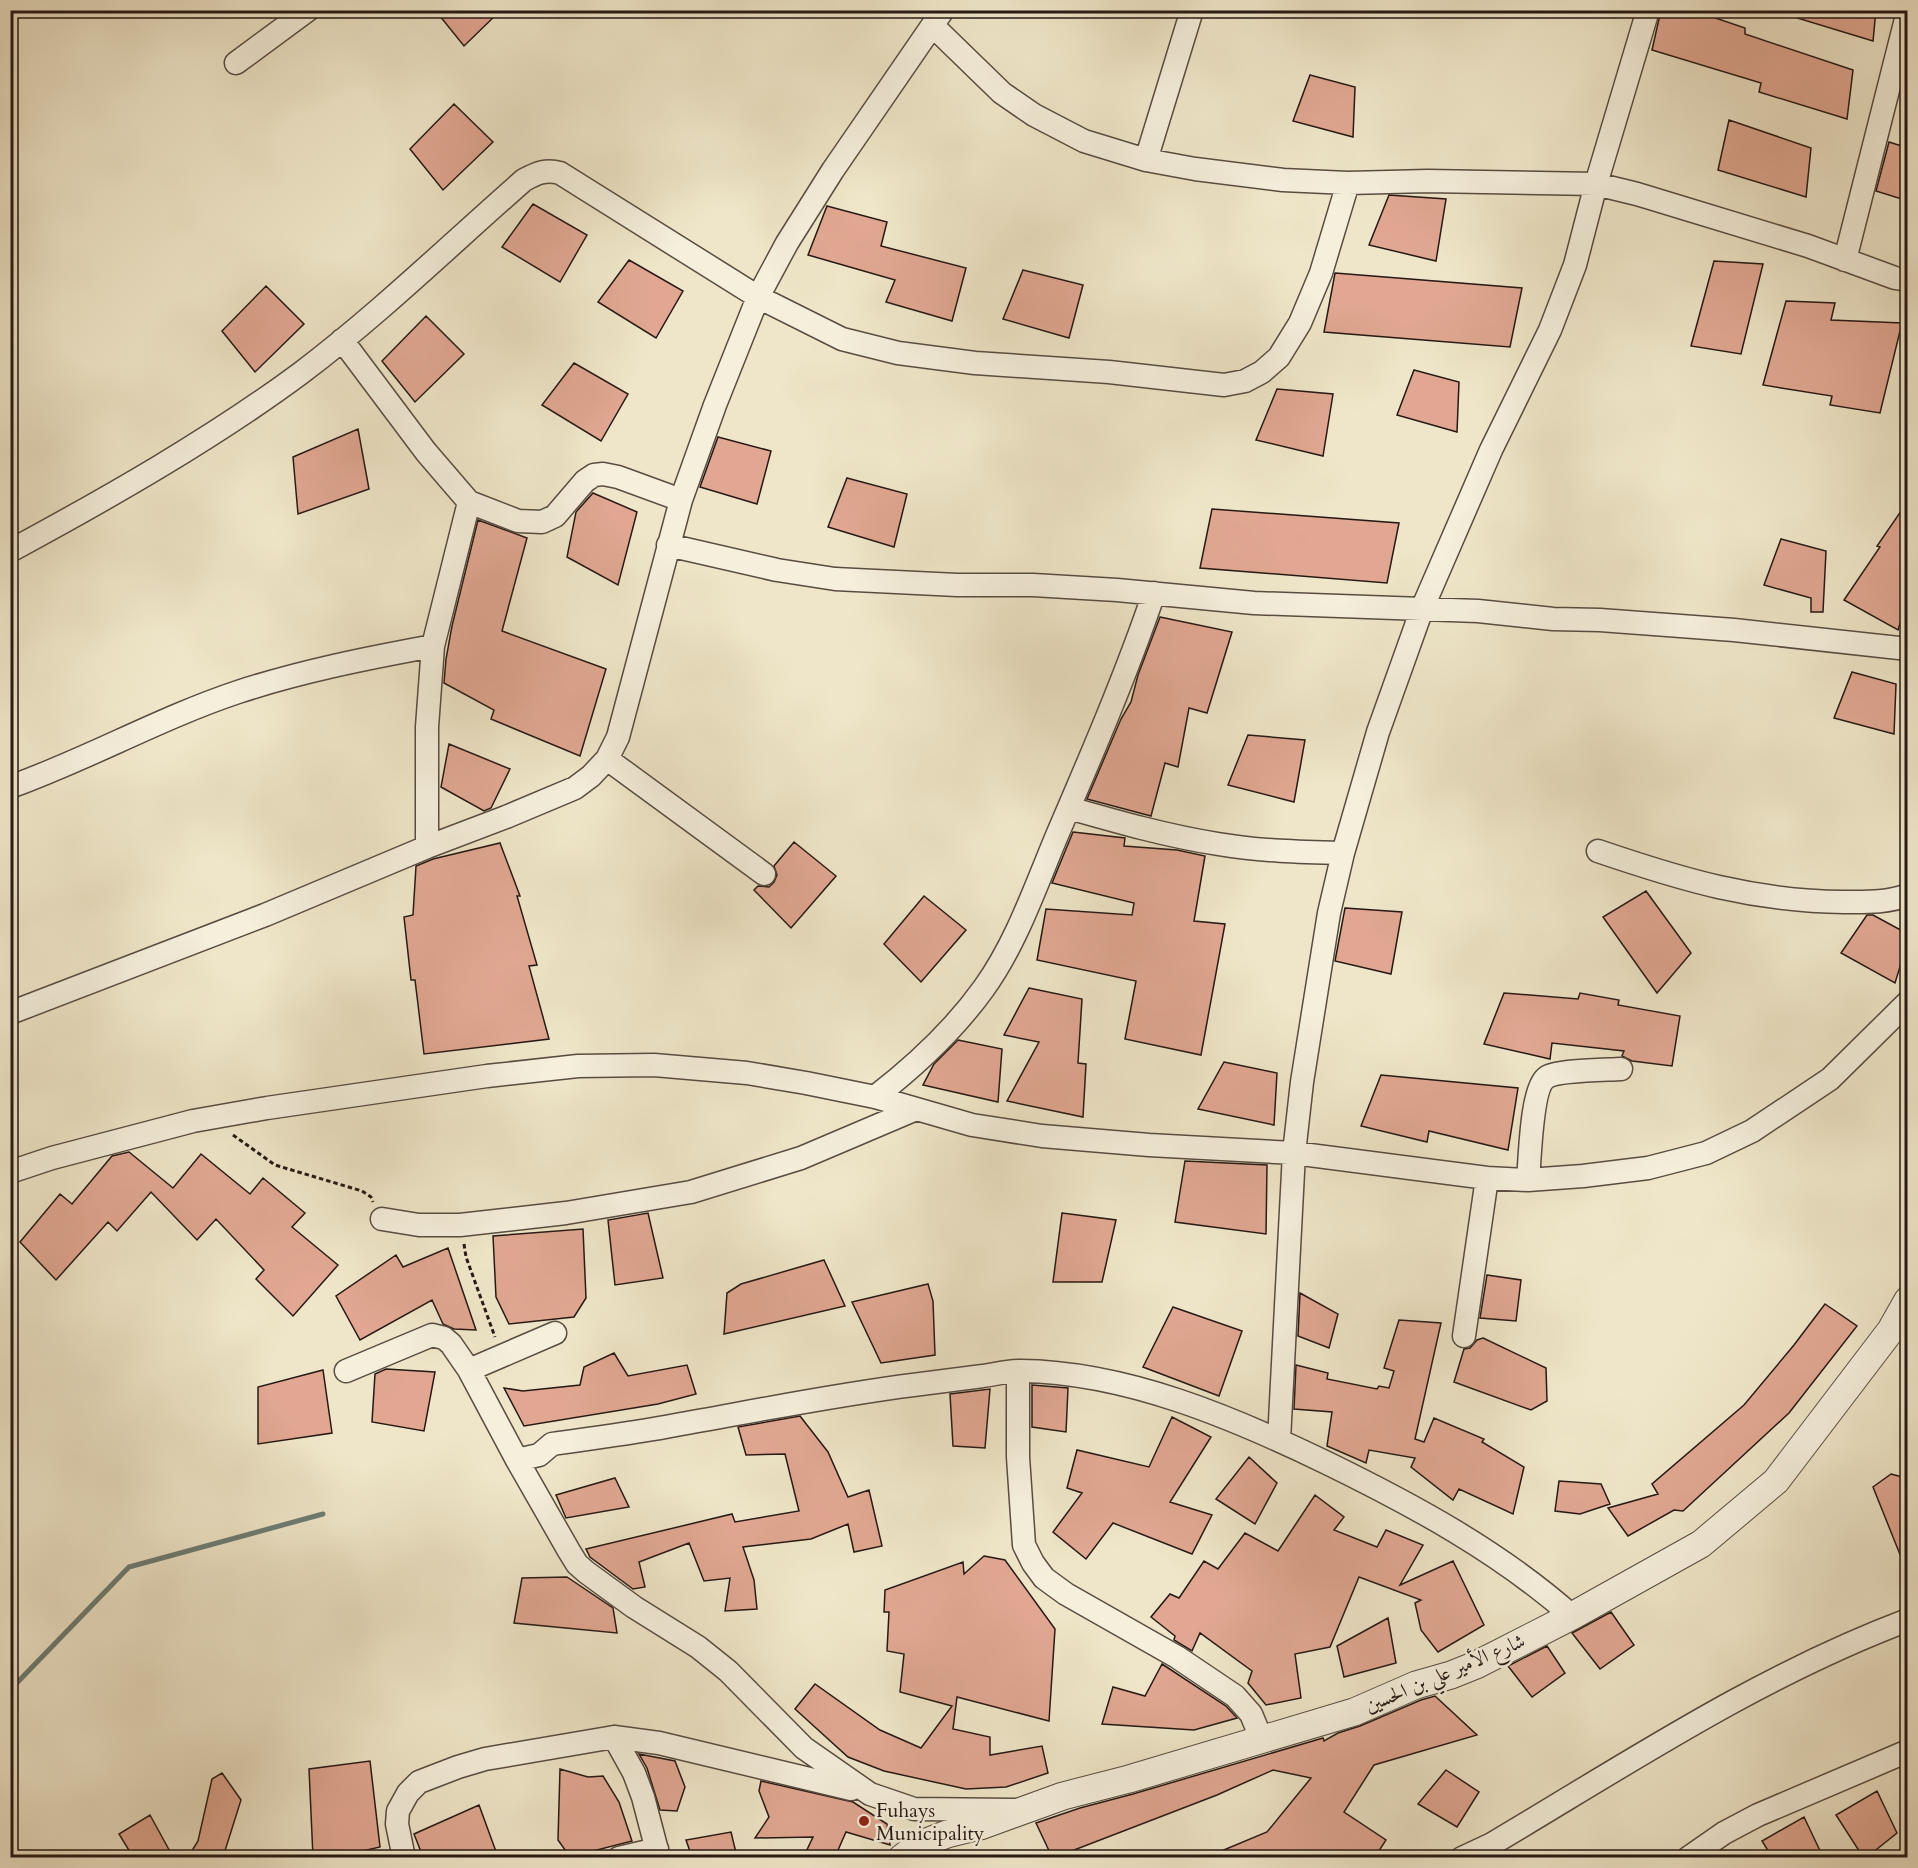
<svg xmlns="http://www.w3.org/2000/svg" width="1918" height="1868" font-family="Cardo,Amiri,serif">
<rect width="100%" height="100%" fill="#efe6c9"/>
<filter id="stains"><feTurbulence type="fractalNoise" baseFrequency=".00333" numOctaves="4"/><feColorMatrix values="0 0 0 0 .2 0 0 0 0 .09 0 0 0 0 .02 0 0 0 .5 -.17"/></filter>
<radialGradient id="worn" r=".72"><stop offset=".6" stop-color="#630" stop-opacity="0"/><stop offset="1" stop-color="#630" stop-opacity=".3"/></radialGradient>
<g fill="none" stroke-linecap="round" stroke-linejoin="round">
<path stroke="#6c7d74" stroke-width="5" d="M10 1690 129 1567 323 1514"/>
</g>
<path fill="#e1a792" stroke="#261914" stroke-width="1.5" d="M435 10H501L464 46Z
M1661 10H1692L1745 28V34L1853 70 1847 119 1759 92 1761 83 1652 50Z
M1784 10H1876L1873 41 1784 14Z
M1310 75 1355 87 1353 137 1293 121Z
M454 104 493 142 443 190 410 149Z
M1729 120 1811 148 1806 197 1718 170Z
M1889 142 1908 148V201L1876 191Z
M1389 195 1446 199 1436 261 1369 245Z
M533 204 587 235 560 282 502 247Z
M827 206 887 222 881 246 966 268 952 321 886 302 895 280 808 255Z
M629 260 683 291 656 338 598 302Z
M1714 261 1763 264 1741 354 1691 346Z
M1023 270 1083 285 1069 338 1003 319Z
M1335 273 1522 288 1510 347 1324 332Z
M266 286 304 324 255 372 222 331Z
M1786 301 1835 303 1831 320 1902 323 1880 413 1830 405 1832 396 1763 385Z
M426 316 464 354 415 402 382 361Z
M574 363 628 394 601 441 542 405Z
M1414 370 1459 382 1457 432 1397 415Z
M1277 389 1333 394 1323 456 1256 440Z
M358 429 369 489 298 514 293 457Z
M718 437 771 451 757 504 700 487Z
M847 478 907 494 894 547 828 527Z
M593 493 637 512 618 585 567 557 576 512Z
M1908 501V598L1898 630 1844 600 1880 547 1877 546Z
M1212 509 1399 523 1387 583 1200 568Z
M478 520 527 538 502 631 606 669 580 756 491 719 494 710 444 683 446 659 452 626Z
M1781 539 1826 551 1823 612H1811V598L1764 585Z
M1160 617 1232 632 1207 713 1189 708 1178 767 1165 763 1151 816 1087 799 1121 719 1131 702 1138 675Z
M1852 672 1896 684 1894 734 1834 718Z
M1248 735 1305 740 1294 802 1228 785Z
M449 744 510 769 491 808 484 811 441 787Z
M1073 832 1125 838 1124 846 1177 850 1205 856 1194 921 1225 924 1201 1055 1125 1039 1136 981 1037 960 1046 909 1132 915 1134 903 1052 883Z
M794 842 836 876 791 928 754 890 758 886 769 887 774 882 777 875 774 866Z
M500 843 520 896H517L537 965 529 966 549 1039 424 1054 415 980H411L404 917 413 915 416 866 433 859Z
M1646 891 1691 953 1657 993 1603 917Z
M924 896 966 930 921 982 884 944Z
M1345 908 1402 912 1391 974 1335 961Z
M1867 915H1873L1908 934V941L1895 983 1841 953Z
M1029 988 1082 999 1078 1063 1086 1064 1083 1117 1007 1101 1039 1042 1004 1035Z
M1504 993 1578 999 1580 993 1619 1000 1618 1005 1680 1016 1672 1066 1632 1061 1622 1056 1624 1051 1552 1043 1550 1059 1484 1044Z
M958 1040 1002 1049 998 1102 923 1085 934 1064Z
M1224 1062 1277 1073 1274 1125 1198 1109Z
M1381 1075 1518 1088 1508 1150 1429 1131 1427 1142 1361 1126Z
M129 1152 173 1188 201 1154 250 1194 263 1178 305 1213 292 1227 338 1265 293 1316 256 1279 264 1270 216 1219 197 1240 151 1192 117 1231 108 1222 56 1280 20 1242 60 1194 72 1204 112 1156Z
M1185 1161 1267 1165 1266 1234 1175 1222Z
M648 1213 663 1278 615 1285 608 1220Z
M1062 1213 1116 1220 1102 1282H1053Z
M583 1229 586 1298 574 1317 509 1324 496 1297 493 1236Z
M448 1248 476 1330 454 1329 443 1324 432 1300 360 1340 336 1296 396 1255 403 1267Z
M824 1260 845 1306 724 1334 727 1293 741 1284Z
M1487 1275 1521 1280 1516 1321 1480 1318Z
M928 1284 933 1301 935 1355 881 1363 852 1302Z
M1300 1293 1338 1314 1329 1348 1298 1336Z
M1825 1304 1857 1326 1789 1413 1683 1511 1674 1510 1628 1536 1608 1508 1658 1494 1652 1484 1744 1405 1794 1345Z
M1173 1307 1242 1331 1219 1396 1143 1367Z
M1399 1320 1441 1323 1415 1439 1424 1442 1434 1418 1484 1439 1482 1442 1524 1467 1513 1514 1459 1489 1453 1500 1411 1467 1415 1458 1369 1450 1366 1463 1327 1446 1332 1412 1294 1409 1296 1365 1328 1373 1327 1379 1377 1389 1379 1386 1389 1388 1394 1371 1384 1368Z
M1483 1338 1546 1368 1547 1401 1531 1410 1454 1382 1464 1349 1470 1348 1477 1340Z
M614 1353 628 1376 687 1365 696 1394 658 1404 524 1426 504 1388 523 1391 580 1385 584 1367Z
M386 1369 435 1372 424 1431 372 1422 375 1374Z
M323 1370 332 1433 258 1444V1387Z
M1032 1385 1068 1388 1066 1432 1032 1427Z
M990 1389 985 1448 953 1446 950 1394Z
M800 1416 828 1452 848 1497 869 1490 882 1546 854 1552 848 1524 811 1539 743 1547 754 1580 757 1609 725 1611 730 1578 704 1581 689 1543 639 1562 645 1587 633 1589 590 1557 586 1549 732 1514 735 1522 799 1511 785 1454 746 1455 738 1427Z
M1172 1417 1211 1437 1170 1502 1212 1515 1192 1554 1113 1523 1086 1559 1053 1532 1082 1493 1067 1488 1077 1450 1149 1467Z
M1249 1457 1277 1483 1255 1524 1216 1499Z
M1891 1474 1902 1477 1908 1482 1907 1572 1873 1487Z
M615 1478 629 1507 566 1518 556 1495Z
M1559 1481 1601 1484 1610 1504 1580 1514 1555 1511Z
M1315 1495 1344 1517 1334 1530 1377 1547 1386 1530 1423 1545 1400 1585 1453 1561 1484 1625 1438 1652 1421 1630 1415 1603 1421 1600 1359 1577 1330 1647 1295 1654 1301 1698 1266 1705 1248 1683 1252 1671 1200 1633 1192 1651 1174 1640 1175 1636 1151 1617 1170 1594 1179 1598 1204 1561 1218 1569 1245 1533 1278 1551Z
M984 1556 1005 1560 1055 1629 1049 1721 957 1697 953 1729 990 1737V1755L1042 1746 1048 1773 1006 1787 966 1789 884 1771 848 1757 795 1709 815 1684 880 1730 921 1748 952 1706 900 1692 904 1654 887 1651 889 1612H884L885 1590 963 1562 964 1574Z
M567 1577 613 1608 617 1633 514 1623 522 1578Z
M1611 1612 1634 1645 1600 1669 1572 1633Z
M1388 1618 1396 1663 1344 1677 1337 1646Z
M1547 1646 1565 1673 1532 1697 1508 1666Z
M1162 1664 1226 1706 1237 1718 1194 1730 1102 1724 1113 1687 1145 1696Z
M1435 1696 1477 1735 1374 1765 1344 1812 1386 1840 1375 1857H1207L1267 1832 1311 1778 1273 1770 1217 1795 1056 1857H1052L1036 1823 1080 1808 1133 1794 1323 1738 1324 1741 1338 1733 1360 1726 1421 1700Z
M639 1754 675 1761 685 1787 677 1811 660 1810 647 1768Z
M370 1761 380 1847 337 1857H313L309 1769Z
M560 1769 588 1777 603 1776 619 1802 632 1841 570 1857 558 1840Z
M1446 1770 1479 1792 1457 1827 1418 1804Z
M222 1773 241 1800 223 1857H188L198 1841 212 1779Z
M761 1781 853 1802 887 1824 890 1845 846 1832 835 1857H830L805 1854 813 1837 755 1838 769 1817 759 1791Z
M1877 1791 1897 1833 1867 1857H1863L1836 1815Z
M479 1805 498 1857H423L414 1834Z
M150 1815 173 1857H133L119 1834Z
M1804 1817 1823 1857H1772L1762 1841Z
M731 1832 737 1857H692L686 1840Z"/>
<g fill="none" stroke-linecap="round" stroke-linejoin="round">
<defs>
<path id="minor" d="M933 26 1002 93 1034 115 1084 141 1146 160 1195 169 1283 180 1348 183 1428 181 1596 184 1637 194 1808 246 1895 278 1908 280
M236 63 308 10
M1146 160 1192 10
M1845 260 1908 11
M342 340 426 452 469 502 518 521 542 522 555 516 585 481 594 475 603 474 618 477 681 500
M668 545 777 570 835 579 957 585H1033L1117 590 1254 603 1478 611 1553 619 1600 620 1734 630 1908 649
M10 551C108 498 212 439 301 373 379 314 451 244 524 180 537 173 546 169 560 173L758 297 842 339 898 353 975 363 1109 372 1224 385 1245 381 1262 372 1279 357 1300 323 1321 273 1348 183
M607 759 764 874
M10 787C88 759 160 718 238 692 302 671 368 658 433 646
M1069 808C1118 822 1167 836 1218 844 1259 851 1301 852 1343 853
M427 847V727L433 646 469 502
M1598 851C1683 880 1753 901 1844 902 1866 902 1886 903 1908 895
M10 1013 265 915 427 847 506 817 575 788 591 776 607 759 618 737 681 500 715 405 758 297 787 243 833 170 943 10
M875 1097C915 1066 954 1030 984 988 1017 942 1036 885 1058 833 1092 754 1126 675 1154 593
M10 1172 52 1158 193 1121 267 1108 487 1076 578 1066 654 1065 747 1073 806 1083 875 1097 972 1125 1042 1136 1149 1145 1294 1153 1487 1178 1528 1180 1583 1176 1648 1168 1706 1153 1752 1131 1830 1079 1908 1002
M1528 1180C1530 1160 1531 1087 1547 1077 1559 1070 1606 1070 1621 1069
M382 1219 419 1225H460L566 1213 691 1192 801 1158 914 1110
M1464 1336 1487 1178
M469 1370 555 1333
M346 1371 432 1335 444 1338 451 1344 469 1370 517 1460 569 1551 577 1564 586 1572 634 1607 698 1647 728 1671 804 1748 870 1794 914 1809 1014 1810
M1018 1371V1457L1024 1545 1033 1563 1044 1578 1066 1594 1177 1657 1235 1696 1251 1714 1261 1738
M1279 1440 1294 1153 1302 1082 1329 913 1343 853 1378 732 1422 609 1491 450 1550 330 1575 265 1596 184 1648 10
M517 1460 539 1455 552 1444C593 1438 635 1433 676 1425 755 1411 834 1395 913 1385 936 1382 960 1379 983 1376 996 1374 1009 1371 1021 1371 1126 1372 1234 1418 1327 1463 1413 1505 1500 1552 1572 1616
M614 1737 634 1773 643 1797 659 1858
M404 1858 397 1824 398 1811 408 1793 419 1782 458 1767 485 1759 614 1737 659 1743 851 1789
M619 1858 657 1849
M1462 1858 1492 1844C1627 1764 1759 1676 1908 1620
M1688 1858 1724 1833 1758 1815 1908 1751"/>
<path id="tertiary" d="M902 1858 919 1845 947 1834 980 1826 1063 1796 1129 1779 1354 1712 1416 1685 1451 1675 1476 1665 1572 1616 1701 1544 1776 1481 1891 1330 1908 1300"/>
</defs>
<use href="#minor" stroke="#584c41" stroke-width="25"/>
<use href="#tertiary" stroke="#584c41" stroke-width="29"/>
<path stroke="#261914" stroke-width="3" stroke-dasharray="4.5 3" stroke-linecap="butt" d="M233 1135 275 1165 362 1191 371 1197 373 1202
M464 1244 466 1257 495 1337"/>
<use href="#minor" stroke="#f5efdc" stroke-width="22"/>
<use href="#tertiary" stroke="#f5efdc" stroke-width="27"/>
</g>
<circle fill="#8f2418" stroke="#f5efdc" stroke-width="2" cx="864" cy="1821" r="6"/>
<g text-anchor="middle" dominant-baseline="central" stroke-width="5" stroke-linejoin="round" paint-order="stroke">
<g font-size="20" fill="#261914" stroke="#f5efdc">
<text transform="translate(1445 1673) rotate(-23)">شارع الأمير علي بن الحسين</text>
</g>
<g font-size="20" fill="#261914" stroke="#f5efdc" text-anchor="start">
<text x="876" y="1810">Fuhays<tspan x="876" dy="23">Municipality</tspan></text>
</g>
</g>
<rect width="1918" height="1868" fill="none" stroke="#efe6c9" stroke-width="36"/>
<rect x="12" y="12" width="1894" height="1844" fill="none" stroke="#261914" stroke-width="3"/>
<rect x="18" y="18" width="1882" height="1832" fill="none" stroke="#261914" stroke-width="1.5"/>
<rect width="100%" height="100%" filter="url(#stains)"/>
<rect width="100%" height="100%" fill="url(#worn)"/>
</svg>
